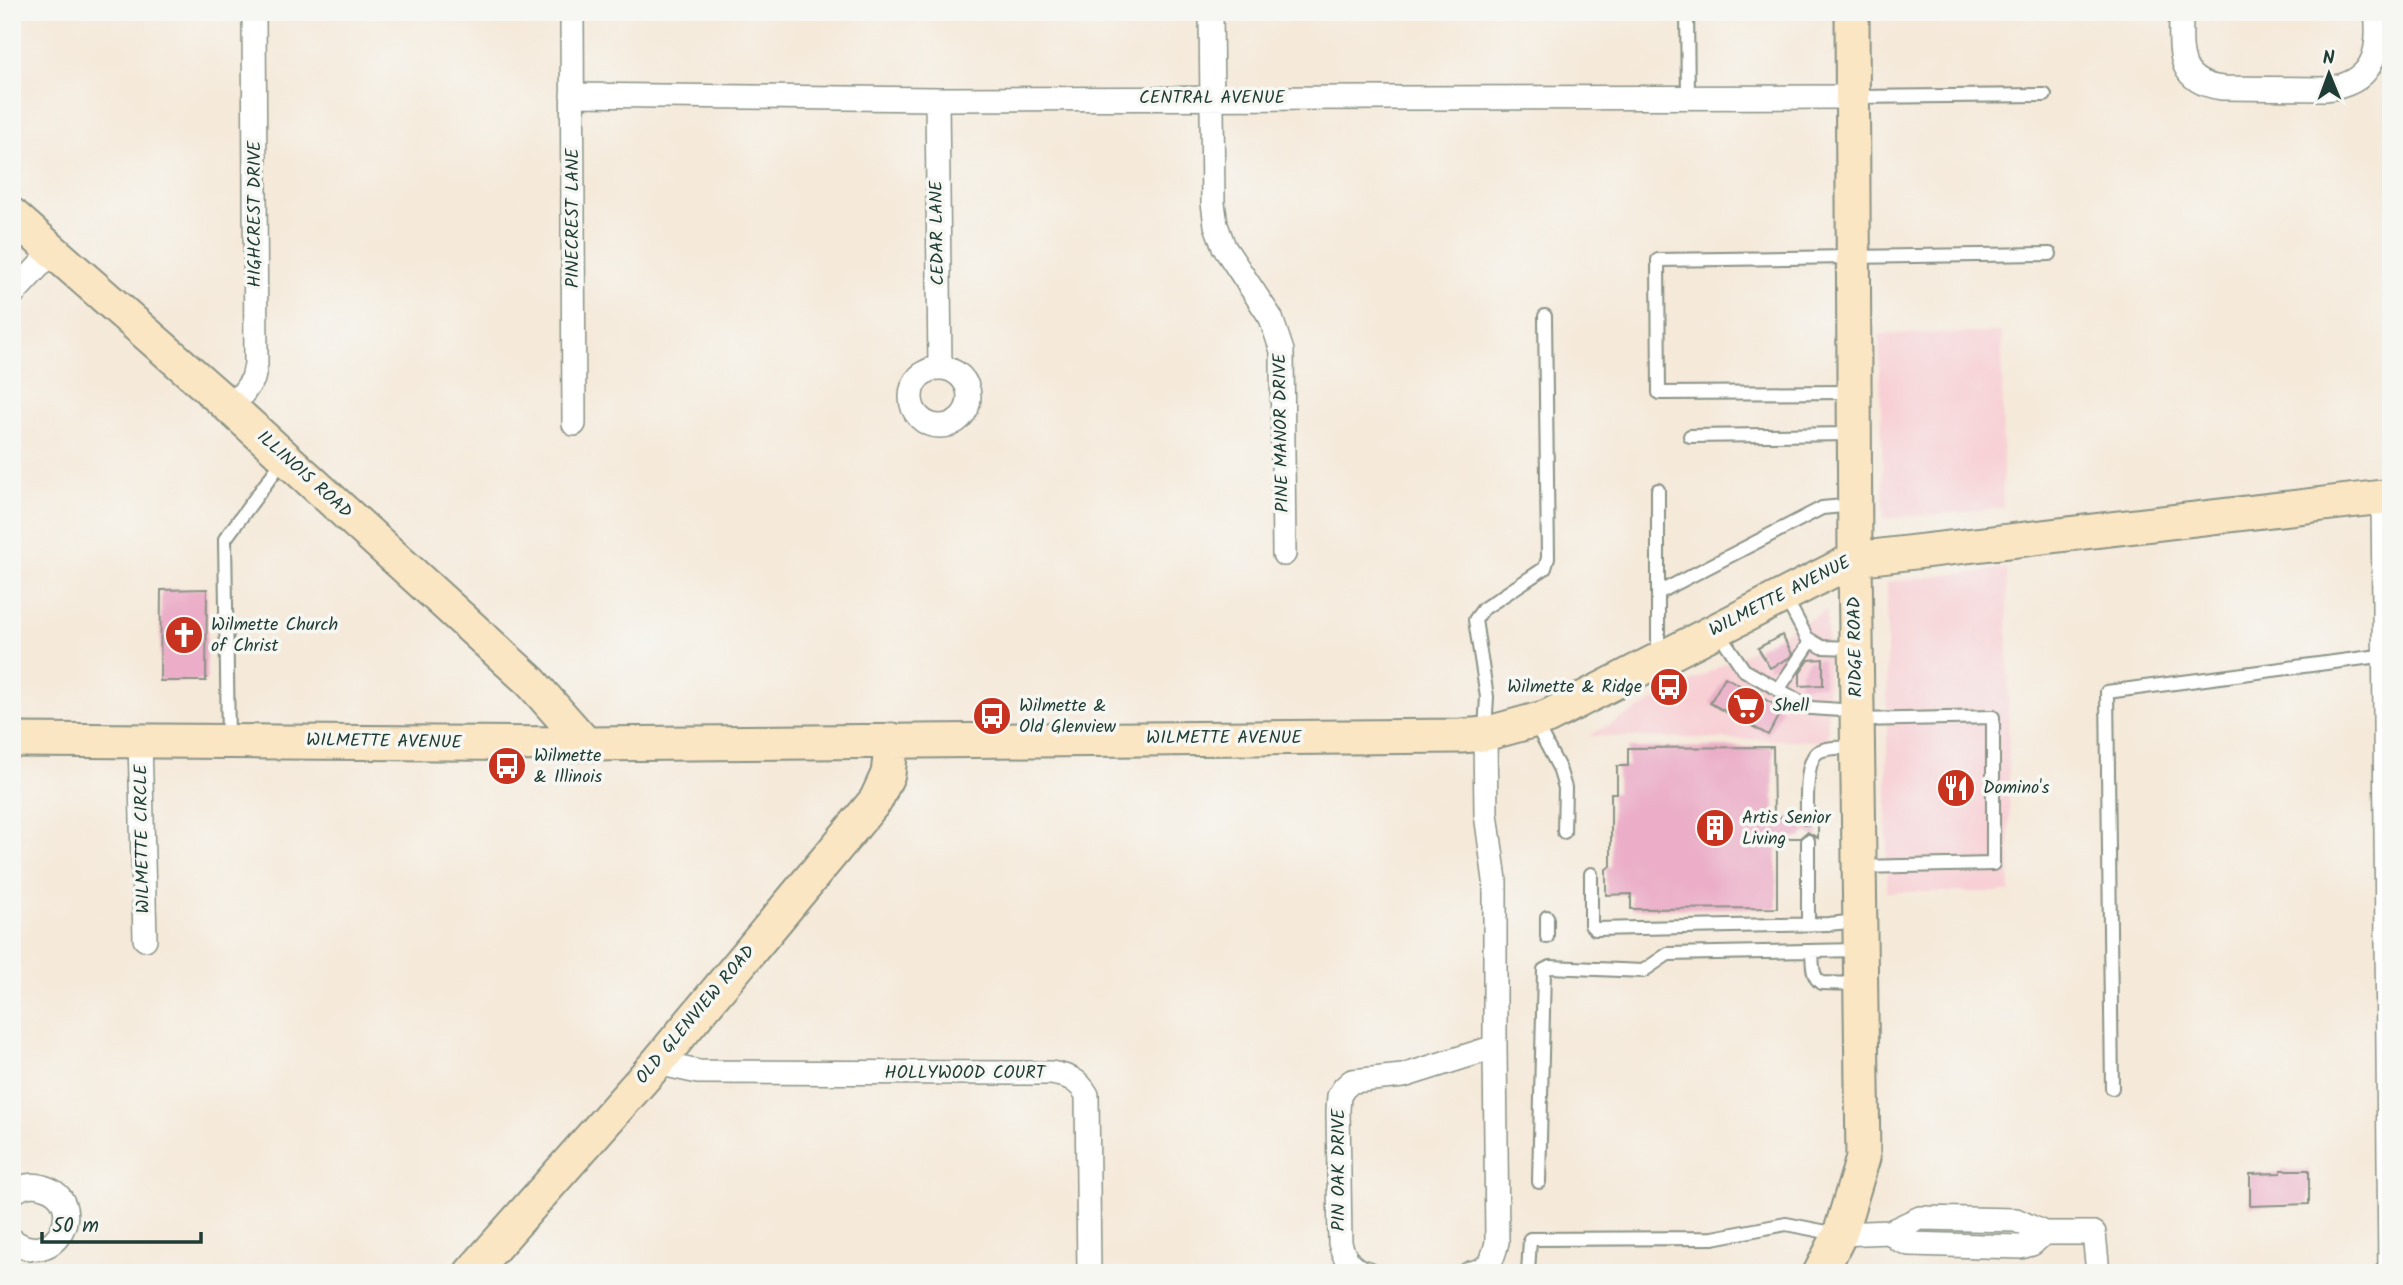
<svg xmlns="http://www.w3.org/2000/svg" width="2403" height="1285" font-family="Kalam,sans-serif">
<rect width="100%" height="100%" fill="#f6f6f2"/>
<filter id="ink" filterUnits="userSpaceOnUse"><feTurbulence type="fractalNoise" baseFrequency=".0143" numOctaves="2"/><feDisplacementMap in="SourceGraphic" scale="14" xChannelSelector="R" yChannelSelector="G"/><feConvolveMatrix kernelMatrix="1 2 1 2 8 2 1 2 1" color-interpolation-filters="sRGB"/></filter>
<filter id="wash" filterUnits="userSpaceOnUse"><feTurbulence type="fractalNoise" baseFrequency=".00686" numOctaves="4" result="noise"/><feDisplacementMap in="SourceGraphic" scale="28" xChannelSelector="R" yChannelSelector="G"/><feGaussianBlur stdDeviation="1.57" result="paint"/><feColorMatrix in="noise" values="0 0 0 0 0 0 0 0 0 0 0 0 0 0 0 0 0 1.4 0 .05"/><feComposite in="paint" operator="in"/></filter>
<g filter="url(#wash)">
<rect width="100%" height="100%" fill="#f5e9d9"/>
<path fill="#f7cfd4" d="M2002 333 2003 508 1884 519 1879 334Z
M2007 568 2010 892H1887V582Z
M1827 610 1828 741 1588 736Z"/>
<g id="blocks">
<path fill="#ebadc7" d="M207 589 206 681H160L161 590Z
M1782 635 1792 654 1789 658 1770 668 1758 648Z
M1823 659V685L1800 686V673L1809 660Z
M1725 677 1782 709 1768 735 1710 703Z
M1773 747 1774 817H1798L1802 823 1806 825 1812 823 1816 817H1818V838L1807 832 1800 838H1777V908L1631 909V894L1606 895V869L1611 866V793H1617V766H1628V748Z
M2281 1170H2309V1204L2250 1206V1174L2281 1173Z"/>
</g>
</g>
<g filter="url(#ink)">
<use href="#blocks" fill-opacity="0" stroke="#8a9386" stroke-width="2"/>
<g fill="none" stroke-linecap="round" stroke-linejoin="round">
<defs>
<path id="lane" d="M1687 12 1688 98
M1853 97 2045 95
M1854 392 1659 393 1658 260 2050 254
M1690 436 1854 434
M1658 490V656
M1658 593 1822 508 1854 505
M1784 595 1807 638 1822 647 1853 648
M1717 630 1744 670 1811 708 1856 711
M1778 690 1811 641
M1859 720 1993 717V864L1859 867
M1534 721 1559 768 1565 788 1564 832
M1485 730 1487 697 1475 620 1483 609 1545 568 1548 558 1545 316
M228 740 225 539 284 459
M1807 816C1807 801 1805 761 1818 752 1829 746 1845 748 1857 748
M1591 874V925L1595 929 1828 924 1859 921
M1547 917V937
M1808 924V841
M1812 951C1813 962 1811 976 1821 983L1859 984
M2112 1088 2107 692 2387 655
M1539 1182 1544 970 1550 967 1643 971 1668 954 1859 950
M1528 1273 1530 1239 1713 1238 1786 1224 1837 1234"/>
<path id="street" d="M572 12 574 424
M1211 12 1213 203 1216 225 1224 247 1271 318 1282 351 1284 554
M2181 12C2181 51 2175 82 2222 88L2325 89C2372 84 2381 55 2376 12
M572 95 937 99 1853 97
M937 99 940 367
M12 295 52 252
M911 397a29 29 0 1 1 58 0a29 29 0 1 1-58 0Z
M232 409 253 379 256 364 254 12
M2383 496 2390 1273
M1485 734 1486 814 1495 880V1047
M140 740 145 939
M657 1063 698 1072 1051 1073C1068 1076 1078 1079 1087 1095L1089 1273
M12 1194C21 1186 31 1183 43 1187 90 1200 56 1273 12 1240
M1890 1232 1899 1240 1909 1244 2021 1247 2032 1244 2044 1233
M1840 1234 1890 1232 1920 1218 2016 1220 2044 1233H2094L2098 1273
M1367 1273C1351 1270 1344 1258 1340 1243L1338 1110 1339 1096 1344 1088 1352 1081 1403 1076 1495 1047 1497 1242C1493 1260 1489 1270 1470 1273"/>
<path id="secondary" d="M12 215 232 409 531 682 586 744
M12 740 586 744 1461 736 1485 734 1547 717 1855 559 2391 496
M471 1273 657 1063 876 800 888 774 892 740
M1820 1273 1840 1234 1863 1158 1855 559 1852 12"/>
</defs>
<use href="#lane" stroke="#8a9386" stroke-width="16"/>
<use href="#street" stroke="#8a9386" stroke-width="26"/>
<use href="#secondary" stroke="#8a9386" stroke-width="37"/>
<use href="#lane" stroke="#fff" stroke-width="12"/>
<use href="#street" stroke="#fff" stroke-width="23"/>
<use href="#secondary" stroke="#fbe6c4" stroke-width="33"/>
</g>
</g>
<defs>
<symbol id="church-disc" viewBox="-11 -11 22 22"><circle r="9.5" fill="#c8321e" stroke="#f6f6f2"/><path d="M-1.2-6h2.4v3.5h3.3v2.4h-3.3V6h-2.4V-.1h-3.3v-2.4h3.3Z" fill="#fff"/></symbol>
<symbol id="bus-disc" viewBox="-11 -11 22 22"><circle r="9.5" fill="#c8321e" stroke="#f6f6f2"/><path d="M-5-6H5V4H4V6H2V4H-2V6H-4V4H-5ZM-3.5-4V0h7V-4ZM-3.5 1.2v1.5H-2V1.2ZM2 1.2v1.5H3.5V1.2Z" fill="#fff"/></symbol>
<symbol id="supermarket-disc" viewBox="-11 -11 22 22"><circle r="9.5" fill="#c8321e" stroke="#f6f6f2"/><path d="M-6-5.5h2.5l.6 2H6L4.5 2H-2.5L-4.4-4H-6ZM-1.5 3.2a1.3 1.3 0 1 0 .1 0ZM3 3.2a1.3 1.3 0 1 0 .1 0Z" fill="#fff"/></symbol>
<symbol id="restaurant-disc" viewBox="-11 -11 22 22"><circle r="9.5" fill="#c8321e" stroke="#f6f6f2"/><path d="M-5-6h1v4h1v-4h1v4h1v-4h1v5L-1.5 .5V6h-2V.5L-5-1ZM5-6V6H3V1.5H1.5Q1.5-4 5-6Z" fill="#fff"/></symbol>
<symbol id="building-disc" viewBox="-11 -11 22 22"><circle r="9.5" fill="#c8321e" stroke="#f6f6f2"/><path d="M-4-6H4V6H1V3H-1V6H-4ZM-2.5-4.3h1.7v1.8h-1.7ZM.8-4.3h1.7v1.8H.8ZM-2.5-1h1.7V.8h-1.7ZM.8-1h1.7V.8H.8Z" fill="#fff"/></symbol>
</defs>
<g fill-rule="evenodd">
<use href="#church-disc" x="162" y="613" width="44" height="44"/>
<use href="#bus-disc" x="1647" y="665" width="44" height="44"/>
<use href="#supermarket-disc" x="1724" y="684" width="44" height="44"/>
<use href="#bus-disc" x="970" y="694" width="44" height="44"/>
<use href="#bus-disc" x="485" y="744" width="44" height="44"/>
<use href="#restaurant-disc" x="1934" y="766" width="44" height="44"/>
<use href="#building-disc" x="1693" y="806" width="44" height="44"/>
</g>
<g text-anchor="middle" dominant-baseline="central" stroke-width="7" stroke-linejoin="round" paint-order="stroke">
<g font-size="18" fill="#1f3d34" stroke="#f6f6f2">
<text x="1212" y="98">CENTRAL AVENUE</text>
<text transform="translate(255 214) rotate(-90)">HIGHCREST DRIVE</text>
<text transform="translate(573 218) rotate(-90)">PINECREST LANE</text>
<text transform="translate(938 233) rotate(-91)">CEDAR LANE</text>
<text transform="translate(1282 433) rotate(-91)">PINE MANOR DRIVE</text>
<text transform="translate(304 475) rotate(42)">ILLINOIS ROAD</text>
<text transform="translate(1780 597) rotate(-27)">WILMETTE AVENUE</text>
<text transform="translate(1856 647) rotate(-91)">RIDGE ROAD</text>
<text x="1224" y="738">WILMETTE AVENUE</text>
<text transform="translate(384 742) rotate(1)">WILMETTE AVENUE</text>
<text transform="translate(143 839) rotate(-91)">WILMETTE CIRCLE</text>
<text transform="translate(696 1015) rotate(-50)">OLD GLENVIEW ROAD</text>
<text x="965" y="1073">HOLLYWOOD COURT</text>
<text transform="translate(1339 1170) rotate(-90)">PIN OAK DRIVE</text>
</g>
<g font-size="18" fill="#1f3d34" stroke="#f6f6f2" text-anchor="start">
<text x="211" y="625">Wilmette Church<tspan x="211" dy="21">of Christ</tspan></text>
<text x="1642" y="687" text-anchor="end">Wilmette &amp; Ridge</text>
<text x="1019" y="706">Wilmette &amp;<tspan x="1019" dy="21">Old Glenview</tspan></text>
<text x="1773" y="706">Shell</text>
<text x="534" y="756">Wilmette<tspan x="534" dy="21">&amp; Illinois</tspan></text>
<text x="1983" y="788">Domino's</text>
<text x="1742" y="818">Artis Senior<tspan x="1742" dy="21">Living</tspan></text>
</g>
</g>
<rect width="2403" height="1285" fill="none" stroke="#f6f6f2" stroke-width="42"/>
<g transform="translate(2329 74) rotate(359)" stroke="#f6f6f2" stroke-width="5" paint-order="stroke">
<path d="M0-5L12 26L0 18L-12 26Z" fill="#1f3d34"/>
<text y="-10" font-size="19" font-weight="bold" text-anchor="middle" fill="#1f3d34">N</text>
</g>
<path d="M42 1232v10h159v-10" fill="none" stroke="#1f3d34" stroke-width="3.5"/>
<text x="52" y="1232" font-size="21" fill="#1f3d34" stroke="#f6f6f2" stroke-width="5" paint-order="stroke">50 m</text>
</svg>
